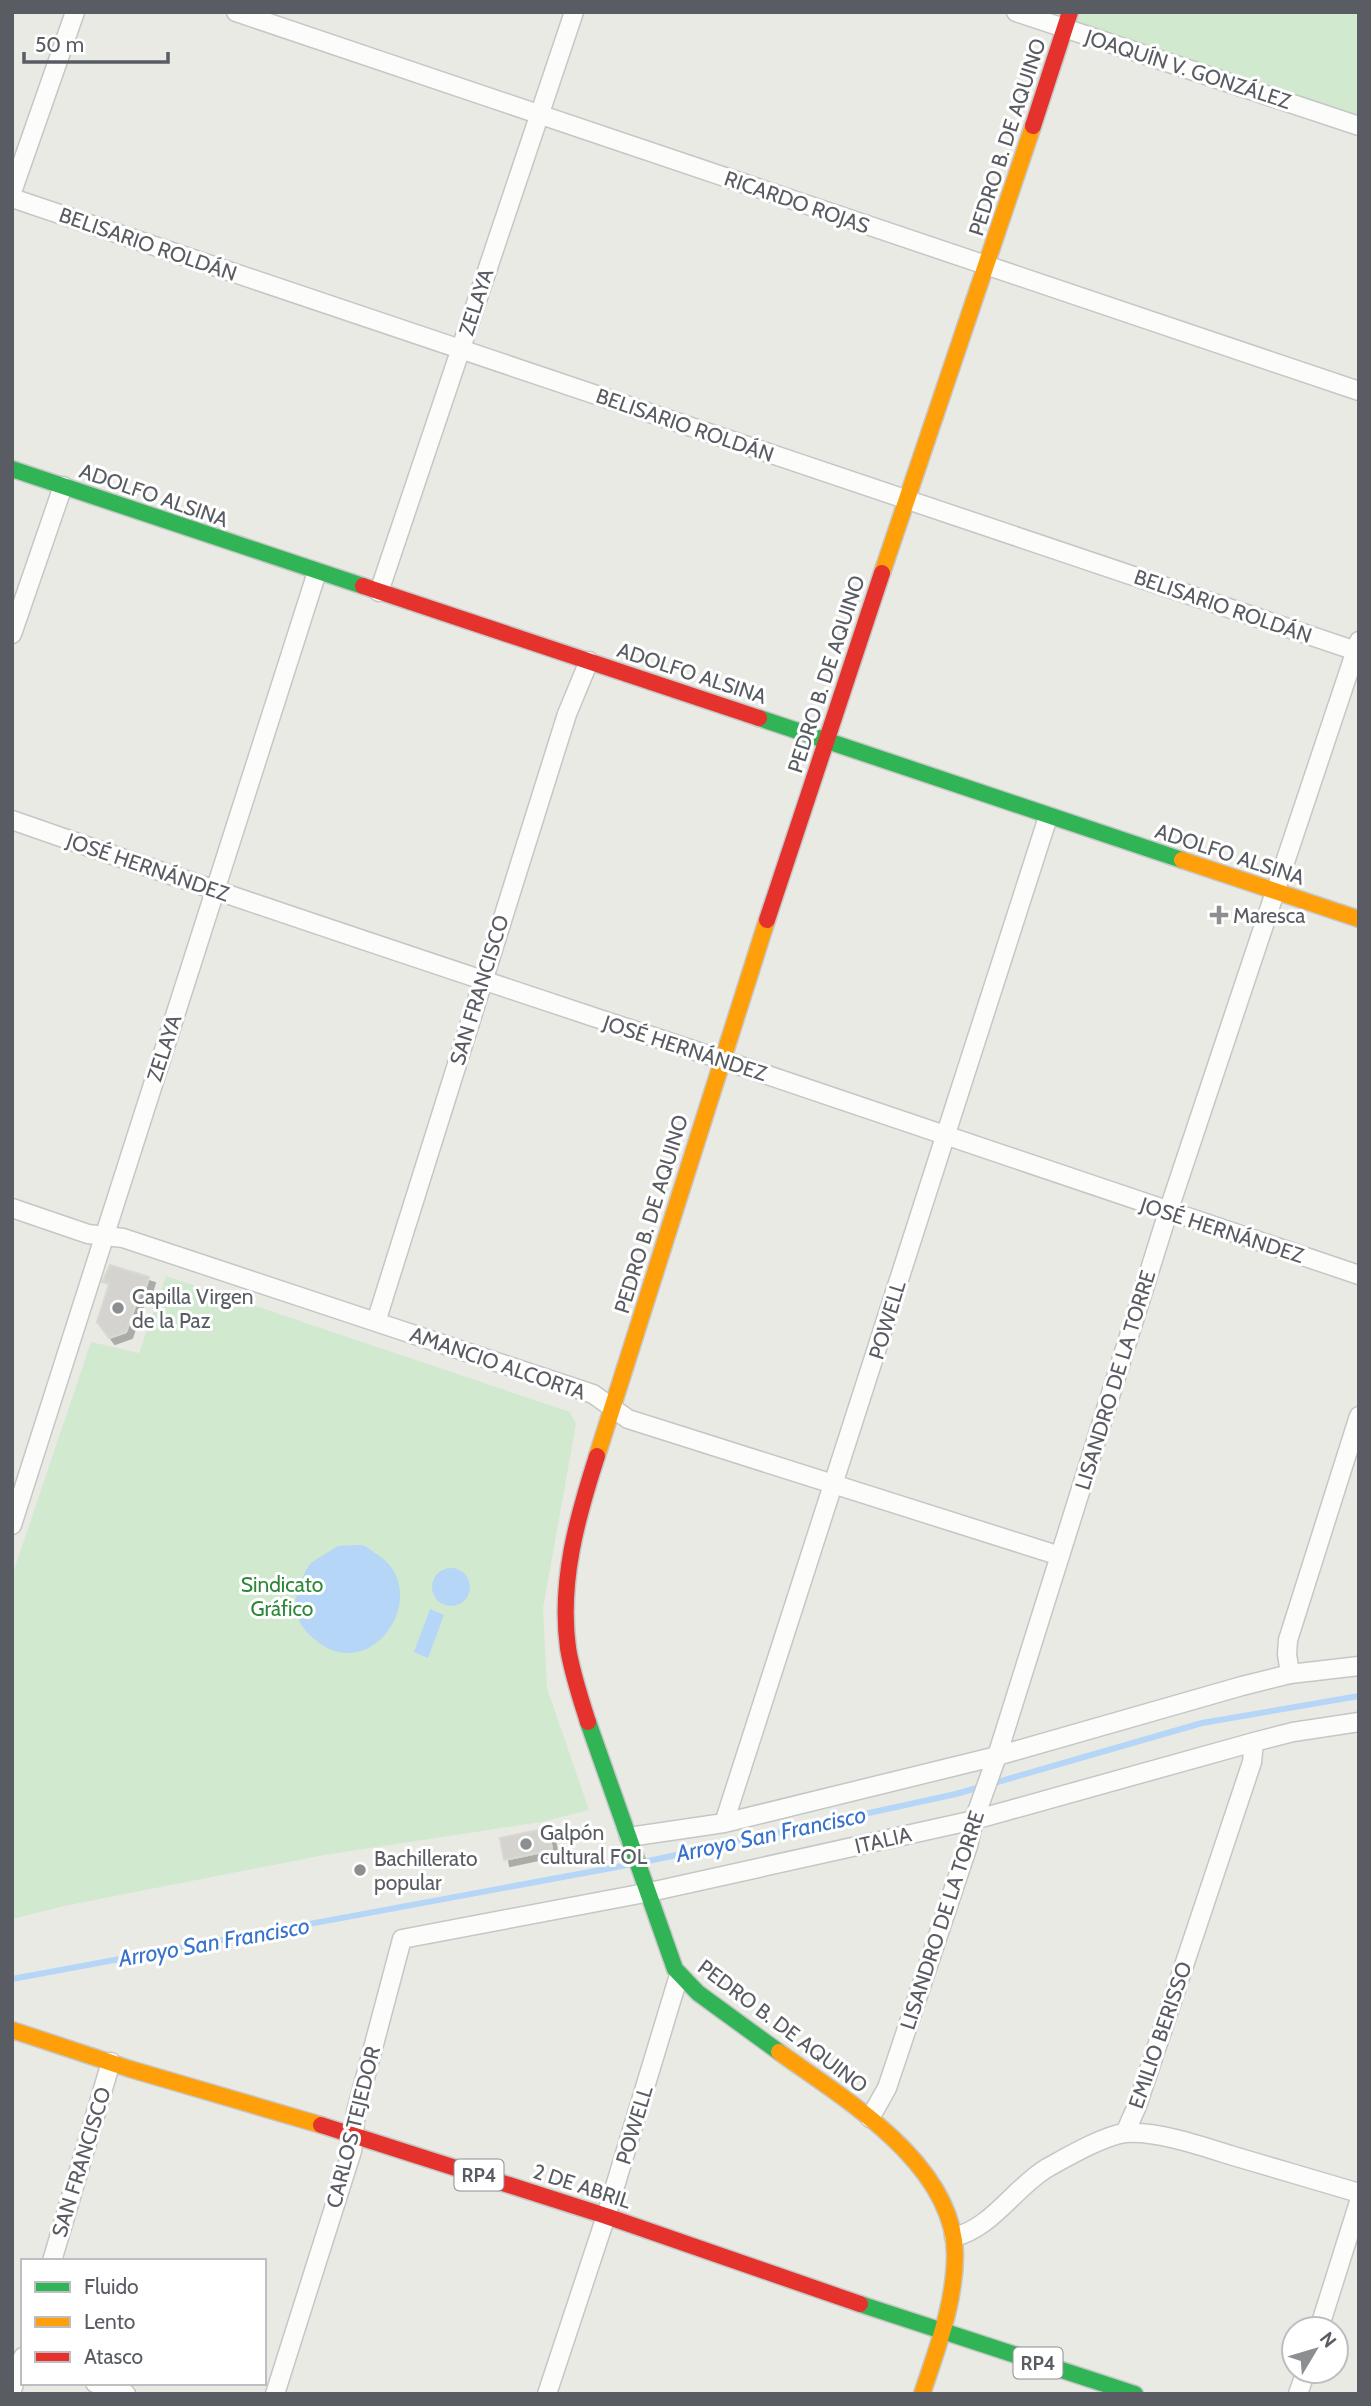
<svg xmlns="http://www.w3.org/2000/svg" width="1371" height="2406" font-family="Cabin,sans-serif">
<defs>
<filter id="shadow"><feDropShadow dx="6" dy="6" stdDeviation="0" flood-color="#0004"/></filter>
</defs>
<rect width="100%" height="100%" fill="#eaeae4"/>
<path fill="#d0e9cf" d="M1078 12H1359V118L1075 21Z
M166 1276 570 1412 576 1424 543 1608 547 1688 589 1810 541 1822 324 1855 64 1906 12 1919V1576L91 1342 139 1353Z"/>
<path fill="#b6d6f7" d="M338 1546C346 1546 357 1544 365 1546 369 1548 374 1553 378 1555 433 1591 375 1685 318 1642 294 1624 290 1604 303 1577 305 1572 307 1567 311 1563 319 1557 329 1552 338 1546Z
M432 1587a19 19 0 1 1 38 0a19 19 0 1 1-38 0Z
M430 1609 444 1615 428 1658 414 1652Z"/>
<g fill="none" stroke-linecap="round" stroke-linejoin="round">
<path stroke="#b6d6f7" stroke-width="6" d="M644 1862 956 1794 1202 1723 1359 1696
M12 1979 633 1864"/>
</g>
<path fill="#d4d3cf" stroke="#dad8d3" stroke-width="2" filter="url(#shadow)" d="M110 1265 149 1277 144 1293 140 1292 126 1332 109 1338 97 1322 109 1284 102 1282Z
M548 1828 552 1850 504 1860 500 1838Z"/>
<g fill="none" stroke-linecap="round" stroke-linejoin="round">
<defs>
<path id="street" d="M236 12 1359 391
M1016 12 1359 126
M12 192 75 12
M12 198 1359 652
M379 592 574 12
M12 634 63 486
M12 820C248 903 486 981 723 1060 935 1131 1146 1205 1359 1275
M12 1208 88 1234 123 1238 593 1394 628 1419 1060 1556
M376 1322 567 714 589 661
M12 1525 317 572
M1290 1674 1287 1654 1288 1640 1359 1416
M724 1823C835 1488 940 1152 1048 817
M629 1837 724 1823 997 1756 1242 1686 1290 1674 1359 1666
M870 2118 887 2088 968 1846 974 1820 997 1756 1168 1212 1359 641
M1125 2133 1137 2106 1252 1762 1254 1742
M954 2237C992 2228 1014 2188 1047 2168 1067 2157 1103 2136 1125 2133 1155 2130 1202 2146 1230 2155 1273 2168 1316 2180 1359 2193
M52 2261 111 2062
M1319 2329 1359 2202
M95 2383 126 2394
M12 2390 23 2357
M275 2394 352 2151 356 2112 402 1939 650 1892 974 1820 1254 1742 1293 1732 1359 1722
M547 2394 606 2216 679 1975
M1298 2394 1306 2371"/>
<path id="fast" d="M12 469 363 586
M759 718 1182 860
M588 1722 675 1969 698 1993 779 2052
M860 2304 1135 2394"/>
<path id="slow" d="M882 573 1033 126
M1182 860 1359 919
M597 1456 767 920
M12 2030 130 2069 321 2125
M779 2052C844 2099 954 2163 955 2254 955 2303 937 2349 922 2394"/>
<path id="jam" d="M1033 126 1070 12
M363 586 759 718
M767 920 882 573
M588 1722C580 1697 572 1673 568 1648 559 1582 577 1518 597 1456
M321 2125 606 2216 860 2304"/>
</defs>
<use href="#street" stroke="#c6c6c6" stroke-width="21"/>
<use href="#fast" stroke="#c6c7c6" stroke-width="19"/>
<use href="#slow" stroke="#c6c7c6" stroke-width="19"/>
<use href="#jam" stroke="#c6c7c6" stroke-width="19"/>
<use href="#street" stroke="#fcfcfb" stroke-width="18"/>
<use href="#fast" stroke="#30b455" stroke-width="16"/>
<use href="#slow" stroke="#ff9f0a" stroke-width="16"/>
<use href="#jam" stroke="#e5322d" stroke-width="16"/>
</g>
<g fill="#8c8e90" stroke="#fff" stroke-width="2.5">
<path d="M1215.5 904.5h7v7h7v7h-7v7h-7v-7h-7v-7h7z"/>
<circle cx="118" cy="1308" r="7"/>
<circle cx="526" cy="1844" r="7"/>
<circle cx="360" cy="1870" r="7"/>
</g>
<g text-anchor="middle" dominant-baseline="central" stroke-width="6" stroke-linejoin="round" paint-order="stroke">
<g fill="#fff" stroke="#8b8e92" stroke-width="2">
<rect x="454.5" y="2159.5" width="49" height="31" rx="5"/>
<rect x="1013.5" y="2347.5" width="49" height="31" rx="5"/>
</g>
<g font-size="19" font-weight="bold" fill="#595d63">
<text x="479" y="2175">RP4</text>
<text x="1038" y="2363">RP4</text>
</g>
<g font-size="21" fill="#595d63" stroke="#fff">
<text transform="translate(1188 69) rotate(18)">JOAQUÍN V. GONZÁLEZ</text>
<text transform="translate(1007 137) rotate(-72)">PEDRO B. DE AQUINO</text>
<text transform="translate(797 202) rotate(19)">RICARDO ROJAS</text>
<text transform="translate(148 244) rotate(19)">BELISARIO ROLDÁN</text>
<text transform="translate(476 302) rotate(-72)">ZELAYA</text>
<text transform="translate(685 425) rotate(19)">BELISARIO ROLDÁN</text>
<text transform="translate(154 495) rotate(19)">ADOLFO ALSINA</text>
<text transform="translate(1223 606) rotate(19)">BELISARIO ROLDÁN</text>
<text transform="translate(692 673) rotate(18)">ADOLFO ALSINA</text>
<text transform="translate(826 674) rotate(-72)">PEDRO B. DE AQUINO</text>
<text transform="translate(1230 854) rotate(18)">ADOLFO ALSINA</text>
<text transform="translate(148 867) rotate(19)">JOSÉ HERNÁNDEZ</text>
<text transform="translate(479 990) rotate(-73)">SAN FRANCISCO</text>
<text transform="translate(164 1048) rotate(-72)">ZELAYA</text>
<text transform="translate(685 1048) rotate(18)">JOSÉ HERNÁNDEZ</text>
<text transform="translate(651 1214) rotate(-73)">PEDRO B. DE AQUINO</text>
<text transform="translate(1222 1230) rotate(18)">JOSÉ HERNÁNDEZ</text>
<text transform="translate(887 1320) rotate(-73)">POWELL</text>
<text transform="translate(498 1363) rotate(19)">AMANCIO ALCORTA</text>
<text transform="translate(1115 1380) rotate(-73)">LISANDRO DE LA TORRE</text>
<text transform="translate(883 1840) rotate(-13)">ITALIA</text>
<text transform="translate(942 1920) rotate(-72)">LISANDRO DE LA TORRE</text>
<text transform="translate(783 2026) rotate(37)">PEDRO B. DE AQUINO</text>
<text transform="translate(1160 2035) rotate(-71)">EMILIO BERISSO</text>
<text transform="translate(634 2125) rotate(-73)">POWELL</text>
<text transform="translate(353 2127) rotate(-76)">CARLOS TEJEDOR</text>
<text transform="translate(81 2162) rotate(-73)">SAN FRANCISCO</text>
<text transform="translate(582 2186) rotate(18)">2 DE ABRIL</text>
</g>
<g font-size="21" fill="#595d63" stroke="#fff" text-anchor="start">
<text x="1233" y="915">Maresca</text>
<text x="132" y="1296">Capilla Virgen<tspan x="132" dy="24">de la Paz</tspan></text>
<text x="540" y="1832">Galpón<tspan x="540" dy="24">cultural FOL</tspan></text>
<text x="374" y="1858">Bachillerato<tspan x="374" dy="24">popular</tspan></text>
</g>
<g font-size="21" fill="#2d8739" stroke="#fff">
<text x="282" y="1584">Sindicato<tspan x="282" dy="24">Gráfico</tspan></text>
</g>
<g font-size="23" font-style="italic" fill="#3773cd" stroke="#fff">
<text transform="translate(771 1834) rotate(-12)">Arroyo San Francisco</text>
<text transform="translate(214 1942) rotate(-10)">Arroyo San Francisco</text>
</g>
</g>
<rect width="1371" height="2406" fill="none" stroke="#595d63" stroke-width="28"/>
<rect x="21" y="2259" width="245" height="126" fill="#ffffff" stroke="#bdbec1" stroke-width="2"/>
<rect x="35" y="2282" width="35" height="10" fill="#30b455" stroke="#bdbec1" stroke-width="2"/>
<text x="84" y="2294" font-size="21" fill="#595d63">Fluido</text>
<rect x="35" y="2317" width="35" height="10" fill="#ff9f0a" stroke="#bdbec1" stroke-width="2"/>
<text x="84" y="2329" font-size="21" fill="#595d63">Lento</text>
<rect x="35" y="2352" width="35" height="10" fill="#e5322d" stroke="#bdbec1" stroke-width="2"/>
<text x="84" y="2364" font-size="21" fill="#595d63">Atasco</text>
<g transform="translate(1315 2350) rotate(52)"><circle r="33" fill="#ffffff" stroke="#bdbec1" stroke-width="2"/>
<path d="M0-5L12 26L0 18L-12 26Z" fill="#8c8e90"/>
<text y="-10" font-size="19" font-weight="bold" text-anchor="middle" fill="#595d63">N</text>
</g>
<path d="M24 52v10h144v-10" fill="none" stroke="#595d63" stroke-width="3.5"/>
<text x="35" y="52" font-size="21" fill="#595d63" stroke="#ffffff" stroke-width="5" paint-order="stroke">50 m</text>
</svg>
